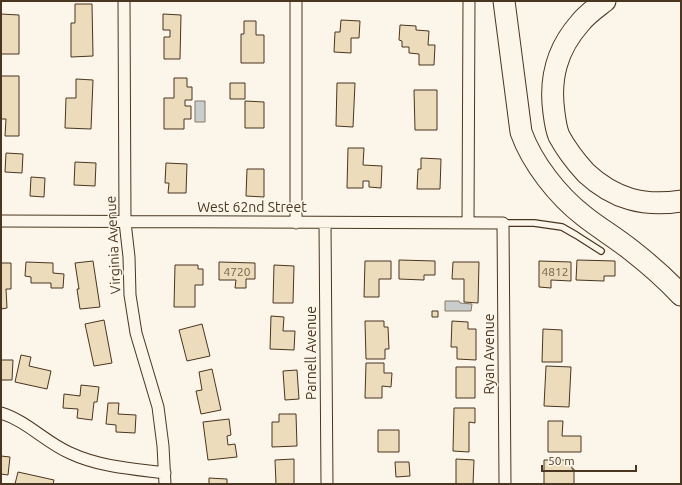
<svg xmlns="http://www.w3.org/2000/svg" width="682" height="485" font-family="Ubuntu,sans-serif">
<rect width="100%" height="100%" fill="#fbf6e9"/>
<path fill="#c9cecd" stroke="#887966" d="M195 101H205V122H195Z
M445 301H459L460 303 472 304 471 311H445Z"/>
<path fill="#ecdcbc" stroke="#4a3520" d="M75 4H92L93 56 71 57V23H75Z
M1 14 19 15V54H1Z
M163 14 181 15 180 59H164V37H170V30H163Z
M341 20 360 21 359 38H351V53L334 52 335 32H340Z
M244 21H256V35H264V63H241V34H244Z
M400 25 416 26V30L429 31 428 45H435L434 65H419V54L409 53V47H402V41L399 40Z
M1 76H19V136H5L6 119H1Z
M174 78H187V87H192V100H185V106H191V119H184V129H164V98H174Z
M76 79 93 80 91 129 65 128 66 98H76Z
M230 83H245V99H230Z
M337 83H355L353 127 336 126Z
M414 90H437V130H415Z
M245 101 264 102V128H245Z
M348 148H364L363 165 382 166 381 188 369 187V181H363V188H347Z
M6 153 23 154 22 173 5 172Z
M421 158 441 159 440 189H417L418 169H421Z
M75 162 96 163 95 186 74 185Z
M166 163 187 164 186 193H168L169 183H165Z
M247 169H264V197L246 196Z
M31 177 45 178 44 197 30 196Z
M399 260 435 261V275H424V280L399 279Z
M577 260 615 261V276H604V281L576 280Z
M93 261 100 307 80 309 77 289H79L75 263Z
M365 261H391V279H379V297H364Z
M539 261 571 262V281L551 280V288L539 287Z
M26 262 53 263V273L64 274 63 288H51V283H31V277L25 276Z
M219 262 255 263V279H246V288H235L236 280H219Z
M453 262H479L478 303 464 302V279H452Z
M1 263H11V289H6L7 308 1 309Z
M175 265H198V269H203V285H195V307H174Z
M274 265 294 266 293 303H273Z
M432 311H438V317H432Z
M271 316 284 317 283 331H295L294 350 270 349Z
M104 320 112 363 94 366 85 324Z
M365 321H384V327H388L389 349H385V359H366Z
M452 321 468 322V329H476V360L457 359V347H451Z
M202 324 210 356 187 361 179 330Z
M543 329 562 330V362H542Z
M21 355 31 357 29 366 51 371 47 389 15 382Z
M1 360H13L12 380H1Z
M366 363H384V373H392L391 387 382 386V398H365Z
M546 366 571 367 569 407 544 406Z
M456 367H475V398H456Z
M212 369 221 410 201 414 196 391 202 390 199 372Z
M297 370 299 399 285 400 283 371Z
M81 385 99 387 97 402H94L92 420 77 418 78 409 63 408 64 394 80 396Z
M108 403H119L118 414 136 415 135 433 116 432V425L106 424Z
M454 408H475V423L469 422V452L453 451Z
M279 414H296L297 446 272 447V422H279Z
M229 419 231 435 227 436 228 445 235 444 237 457 208 460 203 422Z
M548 421H563L562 436H581V452H548Z
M378 430H399V452H378Z
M1 456 10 457 8 475 1 474Z
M294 459V484H276L275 460Z
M456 459 474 460 473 484H456Z
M544 460H572V469H574V484H544Z
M395 462H409L410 476 396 477Z
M18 472 54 480 53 484H15Z
M209 478 227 479V484H209Z"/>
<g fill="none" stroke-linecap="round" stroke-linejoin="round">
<defs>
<path id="lane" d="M503 223H534L562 227 576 235 601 251"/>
<path id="street" d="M124 1 125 222 129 257 130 295 136 333 158 407 163 446 165 484
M296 1V223
M1 221 503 223 505 484
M325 223 327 484
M468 223 469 1
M1 413C27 421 45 442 70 453 100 467 133 469 165 473"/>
<path id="highway" d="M504 1 521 132C532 163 558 196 584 216 599 228 616 238 631 250 649 264 665 278 681 295
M605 1C596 8 587 14 580 23 557 49 549 78 554 113 555 121 556 129 559 136 566 149 576 162 586 173 614 199 644 207 681 201"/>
</defs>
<use href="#lane" stroke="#4a3520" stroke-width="8"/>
<use href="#street" stroke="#4a3520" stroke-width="13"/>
<use href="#highway" stroke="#4a3520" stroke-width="23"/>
<use href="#lane" stroke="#fbf6e9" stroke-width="5.5"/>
<use href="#street" stroke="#fbf6e9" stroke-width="11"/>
<use href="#highway" stroke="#fbf6e9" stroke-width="21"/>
</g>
<g text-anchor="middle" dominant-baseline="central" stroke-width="3" stroke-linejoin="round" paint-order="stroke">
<g font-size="12" fill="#725f47">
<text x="237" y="271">4720</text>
<text x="555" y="271">4812</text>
</g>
<g font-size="14" fill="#4a3520" stroke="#fbf6e9">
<text x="252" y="207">West 62nd Street</text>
<text transform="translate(113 245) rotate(-93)">Virginia Avenue</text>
<text transform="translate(311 353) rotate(-90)">Parnell Avenue</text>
<text transform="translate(489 354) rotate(-90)">Ryan Avenue</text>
</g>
</g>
<rect width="682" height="485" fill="none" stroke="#4a3520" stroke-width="4"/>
<path d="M542 465v6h94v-6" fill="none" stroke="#4a3520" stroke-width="2"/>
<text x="548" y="465" font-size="12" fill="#4a3520" stroke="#fbf6e9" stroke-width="3" paint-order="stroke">50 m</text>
</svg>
